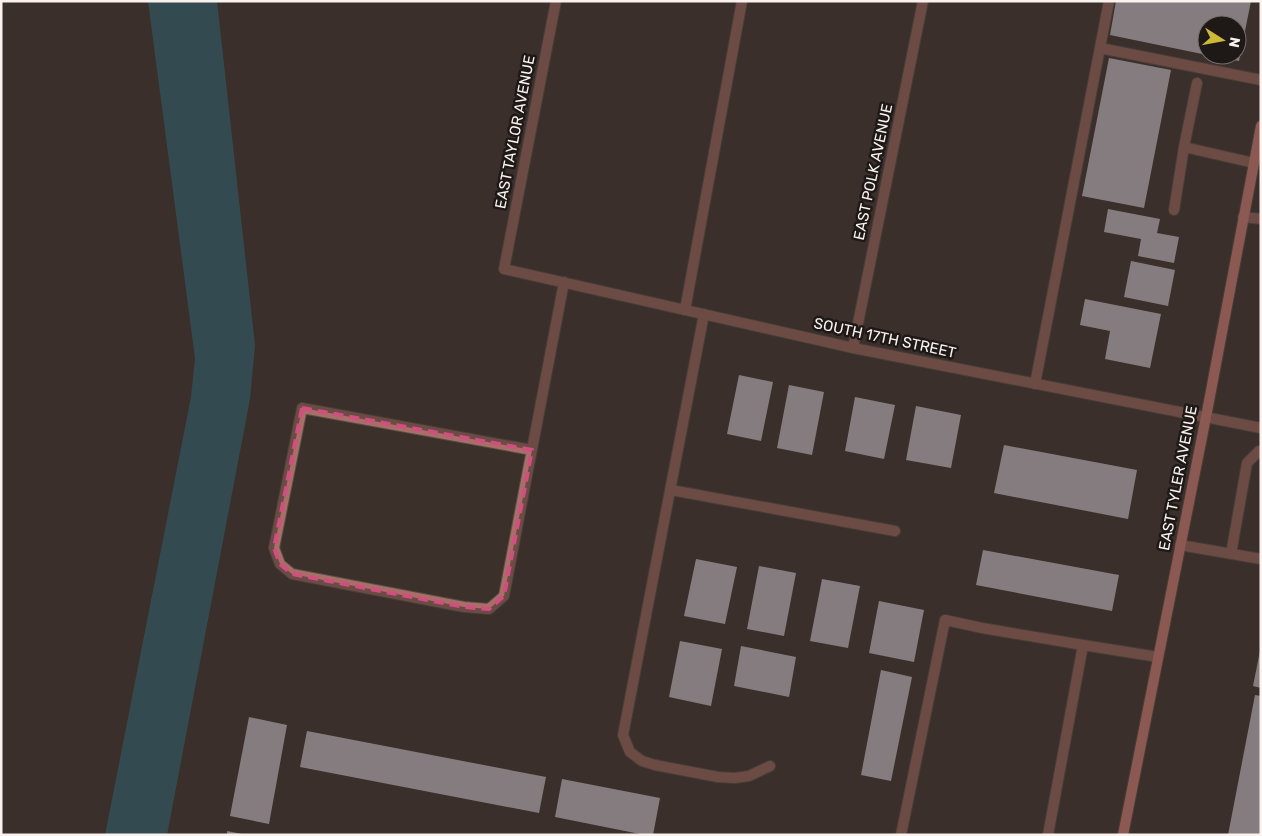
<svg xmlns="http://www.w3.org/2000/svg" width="1262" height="836" font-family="Rubik,sans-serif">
<rect width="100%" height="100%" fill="#3b302a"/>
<path fill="#2a6d7e" d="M148 1H217L255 345 250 399 167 835H105L191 397 195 358Z"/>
<path fill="#e1dae6" d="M1116 1H1251L1239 61 1214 56 1237 55V25H1207V55L1110 35Z
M1109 58 1171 70 1144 208 1082 196Z
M1108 209 1160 219 1157 233 1179 237 1174 263 1138 256 1141 239 1104 232Z
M1131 261 1175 270 1168 306 1124 297Z
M1085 299 1161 314 1150 368 1105 359 1110 331 1080 325Z
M739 375 773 382 761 441 727 434Z
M789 385 824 392 812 455 777 448Z
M855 397 895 405 884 459 845 451Z
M916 406 961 415 951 468 906 460Z
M1004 445 1137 470 1128 519 994 493Z
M983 550 1119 575 1112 611 976 585Z
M696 559 737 567 725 624 684 616Z
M759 566 796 573 784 636 747 629Z
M822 579 860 586 848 648 810 641Z
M879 601 924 610 914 662 869 653Z
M680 641 722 649 711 706 669 697Z
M741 646 796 657 789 697 734 686Z
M1260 651H1261V688L1253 686Z
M881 670 912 677 891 781 861 775Z
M1255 695 1261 696V835H1228Z
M249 717 287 725 269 824 230 816Z
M307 731 546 777 539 813 300 767Z
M562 779 660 798 653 835H645L555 817Z
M227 831 242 834V835H227Z"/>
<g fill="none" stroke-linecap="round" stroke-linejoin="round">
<defs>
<path id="lane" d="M1100 48 1261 80
M1197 83 1184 147 1254 163
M1174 210 1184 147
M1243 217 1261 219
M685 310 742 1
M1035 384 1109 1
M1180 545 1261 559
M1231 554 1247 463 1259 451H1261
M901 835 945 620 982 628 1083 645
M1048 835 1083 645 1158 657"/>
<path id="street" d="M556 1 504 269 853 348 1261 428
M704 314 623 735 630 752 642 761 655 765 718 777 735 778 749 776 770 766
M853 348 923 1
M532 450 302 408 274 548 280 564 292 574 464 607 489 609 504 596 564 282
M671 490 895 531"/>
<path id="secondary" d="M1123 835 1206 417 1261 126"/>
</defs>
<use href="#lane" stroke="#594f4a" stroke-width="12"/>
<use href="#street" stroke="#594f4a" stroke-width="12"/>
<use href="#secondary" stroke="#594f4a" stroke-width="12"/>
<use href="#lane" stroke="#ab6d67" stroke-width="10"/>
<use href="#street" stroke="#ab6d67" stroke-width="10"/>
<use href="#secondary" stroke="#ef8c83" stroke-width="10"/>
</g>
<path d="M0 0H1262V836H0ZM302 408 532 450 504 596 489 609 464 607 292 574 280 564 274 548Z" fill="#3b302a" fill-opacity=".55" fill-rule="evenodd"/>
<path fill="none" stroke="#d04e80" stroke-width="4" stroke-dasharray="10 6" stroke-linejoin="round" d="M302 408 532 450 504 596 489 609 464 607 292 574 280 564 274 548Z"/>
<g text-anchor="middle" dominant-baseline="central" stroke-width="5" stroke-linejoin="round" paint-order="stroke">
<g font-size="15" fill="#f9f2ef" stroke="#1e1917">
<text transform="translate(515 132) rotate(-79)">EAST TAYLOR AVENUE</text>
<text transform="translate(873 172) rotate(-78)">EAST POLK AVENUE</text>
<text transform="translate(885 338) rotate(12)">SOUTH 17TH STREET</text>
<text transform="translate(1178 478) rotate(-79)">EAST TYLER AVENUE</text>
</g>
</g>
<rect width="1262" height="836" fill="none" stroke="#f9f2ef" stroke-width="5"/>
<g transform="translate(1222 40) rotate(101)"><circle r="24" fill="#1e1917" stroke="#76706d"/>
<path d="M0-4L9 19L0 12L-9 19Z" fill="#ccb938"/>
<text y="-8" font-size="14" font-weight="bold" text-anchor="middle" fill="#f9f2ef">N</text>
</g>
</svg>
